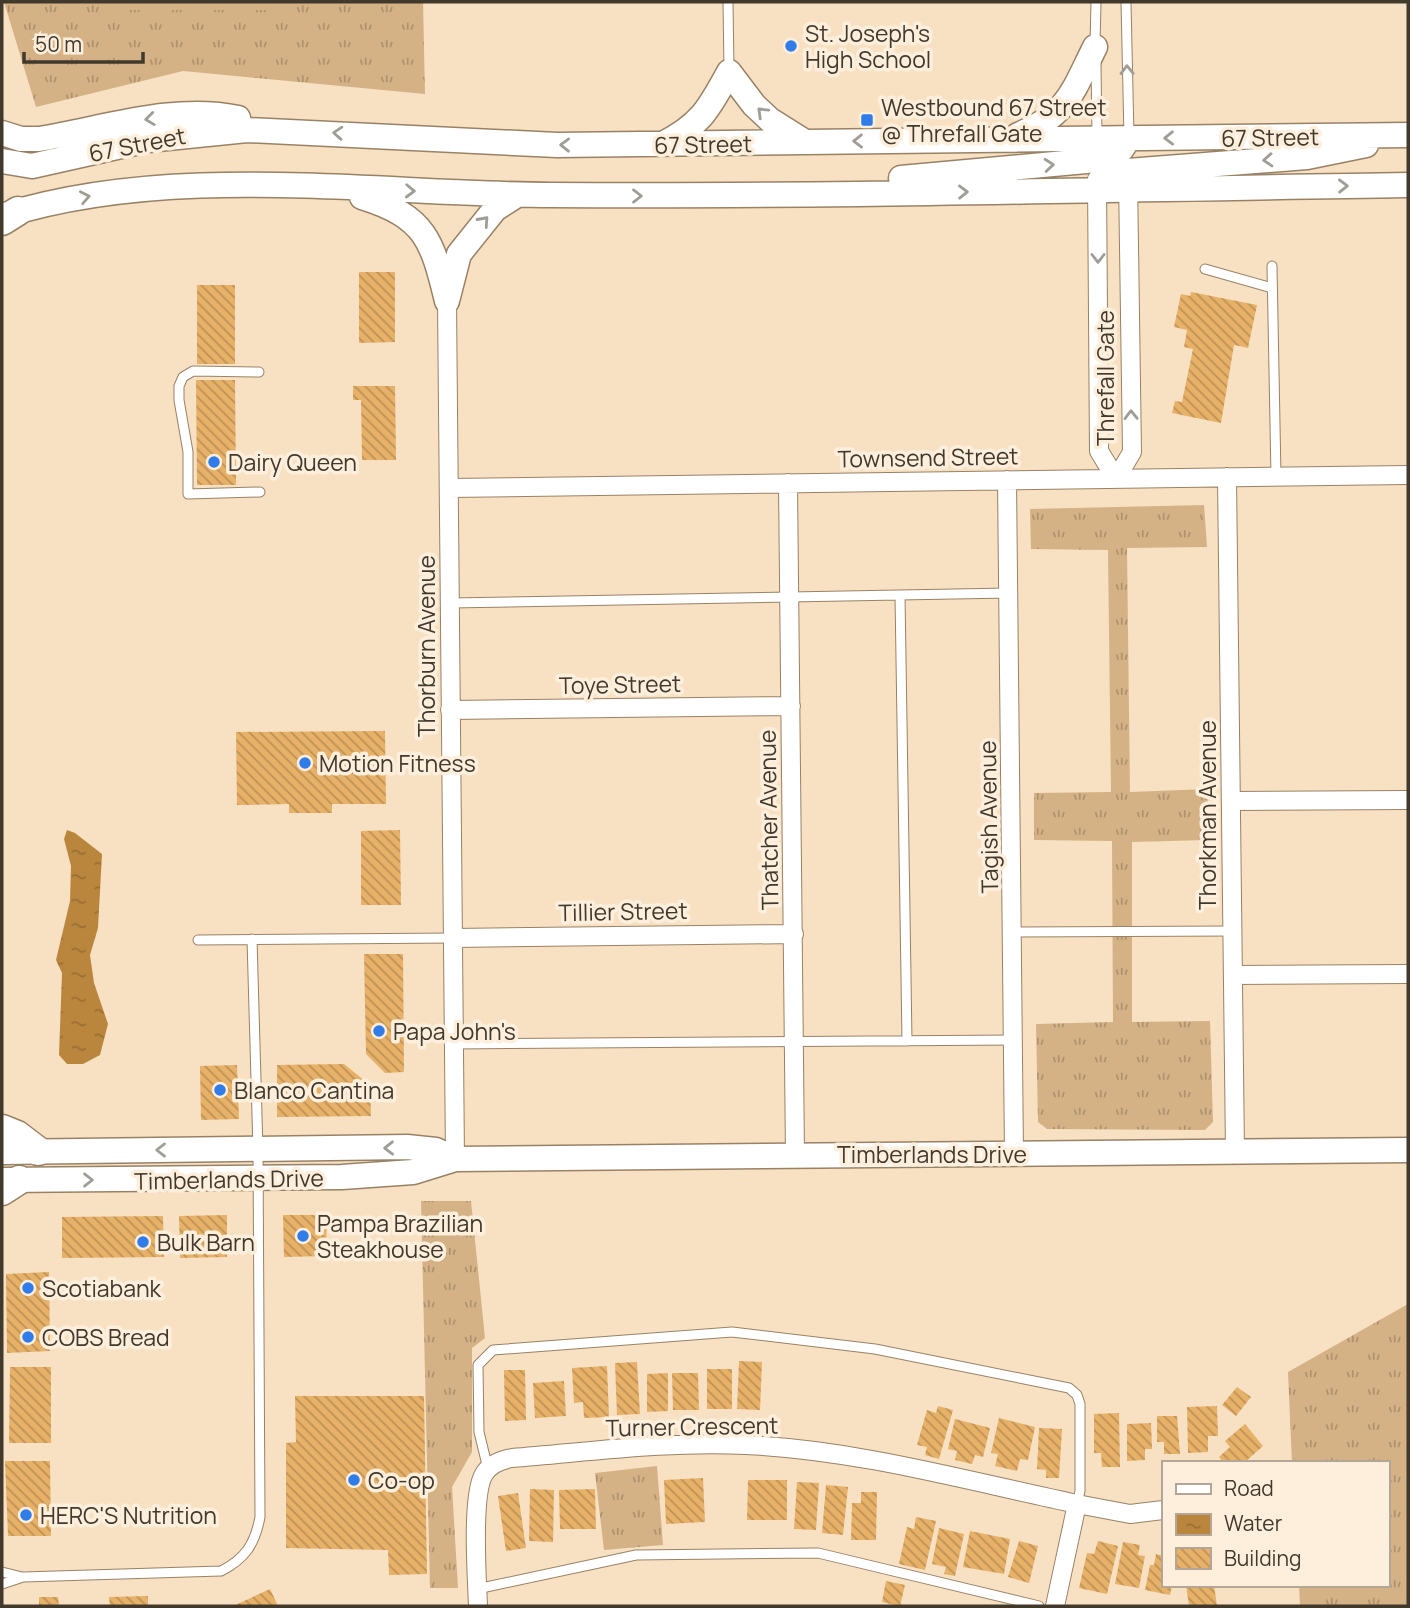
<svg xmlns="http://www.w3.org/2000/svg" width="1410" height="1608" font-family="Manrope,sans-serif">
<defs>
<pattern id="grass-tufts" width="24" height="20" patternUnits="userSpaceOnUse" patternTransform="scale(1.75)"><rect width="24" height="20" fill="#d4b286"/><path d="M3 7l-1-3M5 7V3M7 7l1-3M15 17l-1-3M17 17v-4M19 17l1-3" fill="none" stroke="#ae926e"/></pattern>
<pattern id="water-ripples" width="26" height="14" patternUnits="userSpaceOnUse" patternTransform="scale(1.75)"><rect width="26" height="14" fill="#ba863d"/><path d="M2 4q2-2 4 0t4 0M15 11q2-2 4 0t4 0" fill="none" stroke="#996f34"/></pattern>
<pattern id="building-back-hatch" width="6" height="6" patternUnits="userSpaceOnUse" patternTransform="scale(1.75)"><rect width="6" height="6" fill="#e7b168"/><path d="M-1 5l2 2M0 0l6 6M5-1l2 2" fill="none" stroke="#bd9156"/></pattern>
</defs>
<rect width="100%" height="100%" fill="#f8e0c2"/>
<path fill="url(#grass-tufts)" d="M4 2H423L425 94 183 71 36 107Z
M1204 505 1207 547 1127 548 1130 792 1208 789 1207 840 1132 842V1022L1210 1021 1213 1122 1205 1130 1047 1129 1038 1122 1036 1024 1113 1022 1112 841 1034 840V793L1111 792 1108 550 1031 549 1030 509Z
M421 1201H471L485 1338 472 1348V1452L452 1487 458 1588H430Z
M1408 1304V1606H1300L1299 1585H1387V1463H1292L1288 1372Z
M657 1466 663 1545 604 1550 595 1473Z"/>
<path fill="#d4b286" d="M115 2H292L293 10H116Z"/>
<path fill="url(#water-ripples)" d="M67 830 75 833 102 854 98 928 90 955 94 983 108 1024 100 1055 83 1064H67L59 1055 62 973 56 960 70 901 71 866 64 839Z"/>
<path fill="url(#building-back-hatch)" d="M359 272H395V342L359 343Z
M197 285H235V364H197Z
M1191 292 1257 305 1248 348 1234 345 1221 423 1172 413 1175 401 1182 402 1193 349 1184 347 1187 330 1174 327 1181 294 1190 296Z
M196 380H235L236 485H197Z
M353 386H395L396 460H362L361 400H353Z
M385 731 386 804H332V813H289V804L237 805 236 732Z
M400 830 401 905H361V831Z
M364 954H403L404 1072 385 1073 366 1054Z
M344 1064 370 1085 371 1116 277 1117V1065Z
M237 1065 239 1119 201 1120 200 1066Z
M227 1215V1257L180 1258 179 1216Z
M283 1215H326L327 1256 284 1257Z
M163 1216 164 1257 62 1258V1217Z
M49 1272 50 1351 7 1353 6 1274Z
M739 1361 762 1362 760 1410 737 1409Z
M637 1362 640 1414 617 1415 615 1363Z
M607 1366 609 1417 584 1418 583 1402 574 1403 572 1368Z
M10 1367H51V1443H9Z
M707 1369H732V1409H707Z
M504 1370H525L526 1420 505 1421Z
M668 1373V1411L647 1412V1374Z
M672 1373H698L699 1410H673Z
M564 1381 566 1416 535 1418 533 1383Z
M1237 1387 1251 1397 1236 1416 1222 1405Z
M295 1396H424L427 1574 389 1575 388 1550 286 1548V1443L296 1442Z
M938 1406 953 1410 939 1459 925 1455 927 1447 917 1445 927 1410 936 1413Z
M1217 1406 1218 1436H1208V1452L1188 1453 1187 1407Z
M1119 1413 1120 1467H1102L1101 1453H1094V1414Z
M1157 1416H1177L1180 1454H1164V1442H1157Z
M999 1418 1035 1427 1028 1460 1020 1459 1017 1471 995 1466 998 1454 991 1453Z
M955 1419 990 1428 983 1457 975 1455 972 1464 955 1460 957 1451 948 1449Z
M1151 1423 1152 1449H1145V1460L1127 1461V1424Z
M1245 1424 1263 1446 1244 1463H1224L1219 1457 1230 1447 1225 1441Z
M1039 1428 1062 1429 1059 1478H1046V1470L1037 1469Z
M5 1461H50L51 1536H8Z
M703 1478 705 1522 666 1524 664 1480Z
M748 1480H787V1520H747Z
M797 1482 819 1483 816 1530 794 1529Z
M826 1485 848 1487 843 1535 822 1533Z
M530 1489 554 1490 553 1542 529 1541Z
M595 1489 596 1529H560L559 1490Z
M861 1492H877L876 1540H851L852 1503H861Z
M518 1493 526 1548 506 1551 498 1496Z
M916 1517 936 1521 925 1570 899 1564 907 1527 914 1529Z
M939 1528 964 1534 955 1576 944 1574 946 1567 932 1564Z
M970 1531 1010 1539 1004 1574 963 1567Z
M1019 1541 1038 1546 1029 1583 1008 1577Z
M1098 1541 1118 1546 1107 1594 1079 1588 1087 1553 1094 1554Z
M1123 1542 1140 1545 1138 1555 1145 1556 1139 1588 1115 1584Z
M1156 1554 1163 1556V1585H1172L1170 1595 1145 1590 1150 1565H1154Z
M886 1581 905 1585 900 1606 882 1602Z
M1186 1585H1214L1217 1606H1189Z
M270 1589 278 1606H233Z
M148 1596V1606H110L109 1597Z
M39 1597H58L59 1606H39Z"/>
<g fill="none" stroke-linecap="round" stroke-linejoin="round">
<defs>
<path id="lane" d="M728 2 729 70
M1126 2 1129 137
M1095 45 1096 2
M1096 63 1097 136
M1272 266 1276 477
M1205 269 1272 288
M259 372 193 371 183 377 179 386V400L188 452V494L260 492
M900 595 907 1041
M450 603 1009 593
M1014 932 1232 931
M198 940 453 938
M453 1044 1015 1040
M488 1469 479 1432 478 1365 493 1350 732 1332 875 1349 1069 1388 1077 1395 1080 1404V1491L1077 1504
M2 1572 22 1577
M2 1584 23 1577 221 1571C245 1559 255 1544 260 1517L258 1150 252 939
M477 1589 636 1555 818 1553 1039 1606"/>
<path id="street" d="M1097 179 1099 451 1116 479
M447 301 455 1159
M1227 477 1235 1152
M1116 479 1132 452 1128 178
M1007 480 1014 1154
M788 483 795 1156
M449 488 1408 475
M450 710 791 706
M1232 801 1408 800
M453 938 794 934
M1233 975 1408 974
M1077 1504 1130 1514 1163 1510
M478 1606C477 1579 471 1495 484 1474 490 1464 501 1460 512 1458 589 1452 668 1441 746 1445 858 1450 968 1481 1077 1504L1055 1606"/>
<path id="secondary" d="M2 133 21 139H39C102 129 174 104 238 118
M1018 135C1068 114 1072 93 1095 47
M663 144C702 124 709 108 729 72L754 105 770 120 805 142
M2 161 32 166 148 140 247 130 557 145 1408 135
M901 178 1097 160 1121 150 1129 138
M1098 188 1106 179 1128 171 1307 157 1366 145
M362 197C426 217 432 240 447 301
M2 216C172 162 374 194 551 195 837 197 1123 189 1408 185
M448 297 459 254 495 209 517 195
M2 1152 407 1147 436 1150 455 1159
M2 1180 342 1177 413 1172 455 1159 1408 1150"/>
<path id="primary" d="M2 221 18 211
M2 1129 17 1135 38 1151
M2 1191 19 1180"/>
</defs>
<use href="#lane" stroke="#988266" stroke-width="11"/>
<use href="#street" stroke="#988266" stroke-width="20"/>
<use href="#secondary" stroke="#988266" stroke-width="27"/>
<use href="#primary" stroke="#988266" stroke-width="31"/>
<use href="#lane" stroke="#fff" stroke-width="9"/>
<use href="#street" stroke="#fff" stroke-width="18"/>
<use href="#secondary" stroke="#fff" stroke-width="24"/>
<use href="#primary" stroke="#fff" stroke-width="28"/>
</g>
<defs><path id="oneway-chevron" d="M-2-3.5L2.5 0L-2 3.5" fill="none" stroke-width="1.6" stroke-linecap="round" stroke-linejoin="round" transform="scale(1.75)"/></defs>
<g stroke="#a09c96">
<use href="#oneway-chevron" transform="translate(1127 70) rotate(-91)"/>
<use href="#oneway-chevron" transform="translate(762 112) rotate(-136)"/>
<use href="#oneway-chevron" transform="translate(150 119) rotate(173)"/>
<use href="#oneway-chevron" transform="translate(338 133) rotate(-176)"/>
<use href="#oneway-chevron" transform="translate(1169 138) rotate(179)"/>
<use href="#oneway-chevron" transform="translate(858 141) rotate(179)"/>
<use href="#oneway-chevron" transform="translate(565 145) rotate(-179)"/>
<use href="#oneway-chevron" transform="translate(1268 160) rotate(176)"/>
<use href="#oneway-chevron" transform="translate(1049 165) rotate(-5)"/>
<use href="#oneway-chevron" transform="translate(1343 186) rotate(-1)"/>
<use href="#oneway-chevron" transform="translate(410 191) rotate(2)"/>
<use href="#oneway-chevron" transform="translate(963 192) rotate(-1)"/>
<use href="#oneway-chevron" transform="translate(637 196)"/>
<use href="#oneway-chevron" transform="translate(85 197) rotate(-11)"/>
<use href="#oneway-chevron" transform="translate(484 221) rotate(-48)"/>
<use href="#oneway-chevron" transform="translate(1098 258) rotate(90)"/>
<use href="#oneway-chevron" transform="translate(1131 415) rotate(-91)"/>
<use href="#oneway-chevron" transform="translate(389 1148) rotate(179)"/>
<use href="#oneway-chevron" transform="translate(161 1150) rotate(180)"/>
<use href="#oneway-chevron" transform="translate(88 1180)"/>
</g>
<g fill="#307ce8" stroke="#feefdd" stroke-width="2.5">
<circle cx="791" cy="46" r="7"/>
<rect x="860" y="113" width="14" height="14" rx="3.5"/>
<circle cx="214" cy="462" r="7"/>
<circle cx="305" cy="763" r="7"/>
<circle cx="379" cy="1031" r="7"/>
<circle cx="220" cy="1090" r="7"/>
<circle cx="303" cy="1236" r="7"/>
<circle cx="143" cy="1242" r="7"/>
<circle cx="28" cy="1288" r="7"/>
<circle cx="28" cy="1337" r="7"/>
<circle cx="354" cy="1480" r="7"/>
<circle cx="26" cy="1515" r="7"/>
</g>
<g text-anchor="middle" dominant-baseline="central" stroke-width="7" stroke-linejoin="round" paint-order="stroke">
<g font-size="23" fill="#42392d" stroke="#feefdd" text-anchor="start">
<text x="805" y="33">St. Joseph's<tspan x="805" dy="26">High School</tspan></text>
<text x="881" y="107">Westbound 67 Street<tspan x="881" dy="26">@ Threfall Gate</tspan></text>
<text x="228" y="462">Dairy Queen</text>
<text x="319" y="763">Motion Fitness</text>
<text x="393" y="1031">Papa John's</text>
<text x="234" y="1090">Blanco Cantina</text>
<text x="317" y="1223">Pampa Brazilian<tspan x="317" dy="26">Steakhouse</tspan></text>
<text x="157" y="1242">Bulk Barn</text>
<text x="42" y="1288">Scotiabank</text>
<text x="42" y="1337">COBS Bread</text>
<text x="368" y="1480">Co-op</text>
<text x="40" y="1515">HERC'S Nutrition</text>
</g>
<g font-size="23" fill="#42392d" stroke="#feefdd">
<text transform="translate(1270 137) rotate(-1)">67 Street</text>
<text transform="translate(137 144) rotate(-11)">67 Street</text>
<text transform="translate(703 144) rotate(-1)">67 Street</text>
<text transform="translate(1105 378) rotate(-90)">Threfall Gate</text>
<text transform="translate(928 457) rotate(-1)">Townsend Street</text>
<text transform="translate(426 646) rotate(-90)">Thorburn Avenue</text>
<text transform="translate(620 684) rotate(-1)">Toye Street</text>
<text transform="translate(1207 815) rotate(-90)">Thorkman Avenue</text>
<text transform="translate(988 817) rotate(-91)">Tagish Avenue</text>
<text transform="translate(768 820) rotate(-91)">Thatcher Avenue</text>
<text transform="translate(623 911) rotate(-1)">Tillier Street</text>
<text x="932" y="1154">Timberlands Drive</text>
<text transform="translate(229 1179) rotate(-1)">Timberlands Drive</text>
<text transform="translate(692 1426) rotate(-1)">Turner Crescent</text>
</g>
</g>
<rect width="1410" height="1608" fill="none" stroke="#42392d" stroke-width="7"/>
<rect x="1162" y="1461" width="228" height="126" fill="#feefdd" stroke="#b3a697" stroke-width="2"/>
<rect x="1176" y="1484" width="35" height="10" fill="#ffffff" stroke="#b3a697" stroke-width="2"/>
<text x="1224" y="1496" font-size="21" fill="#42392d">Road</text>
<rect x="1176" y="1514" width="35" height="21" fill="url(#water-ripples)" stroke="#b3a697" stroke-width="2"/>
<text x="1224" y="1531" font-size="21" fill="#42392d">Water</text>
<rect x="1176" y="1548" width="35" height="21" fill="url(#building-back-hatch)" stroke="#b3a697" stroke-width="2"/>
<text x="1224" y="1566" font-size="21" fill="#42392d">Building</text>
<path d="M24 52v10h119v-10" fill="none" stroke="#42392d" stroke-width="3.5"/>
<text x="35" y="52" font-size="21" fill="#42392d" stroke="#feefdd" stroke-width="5" paint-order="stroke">50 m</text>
</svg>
